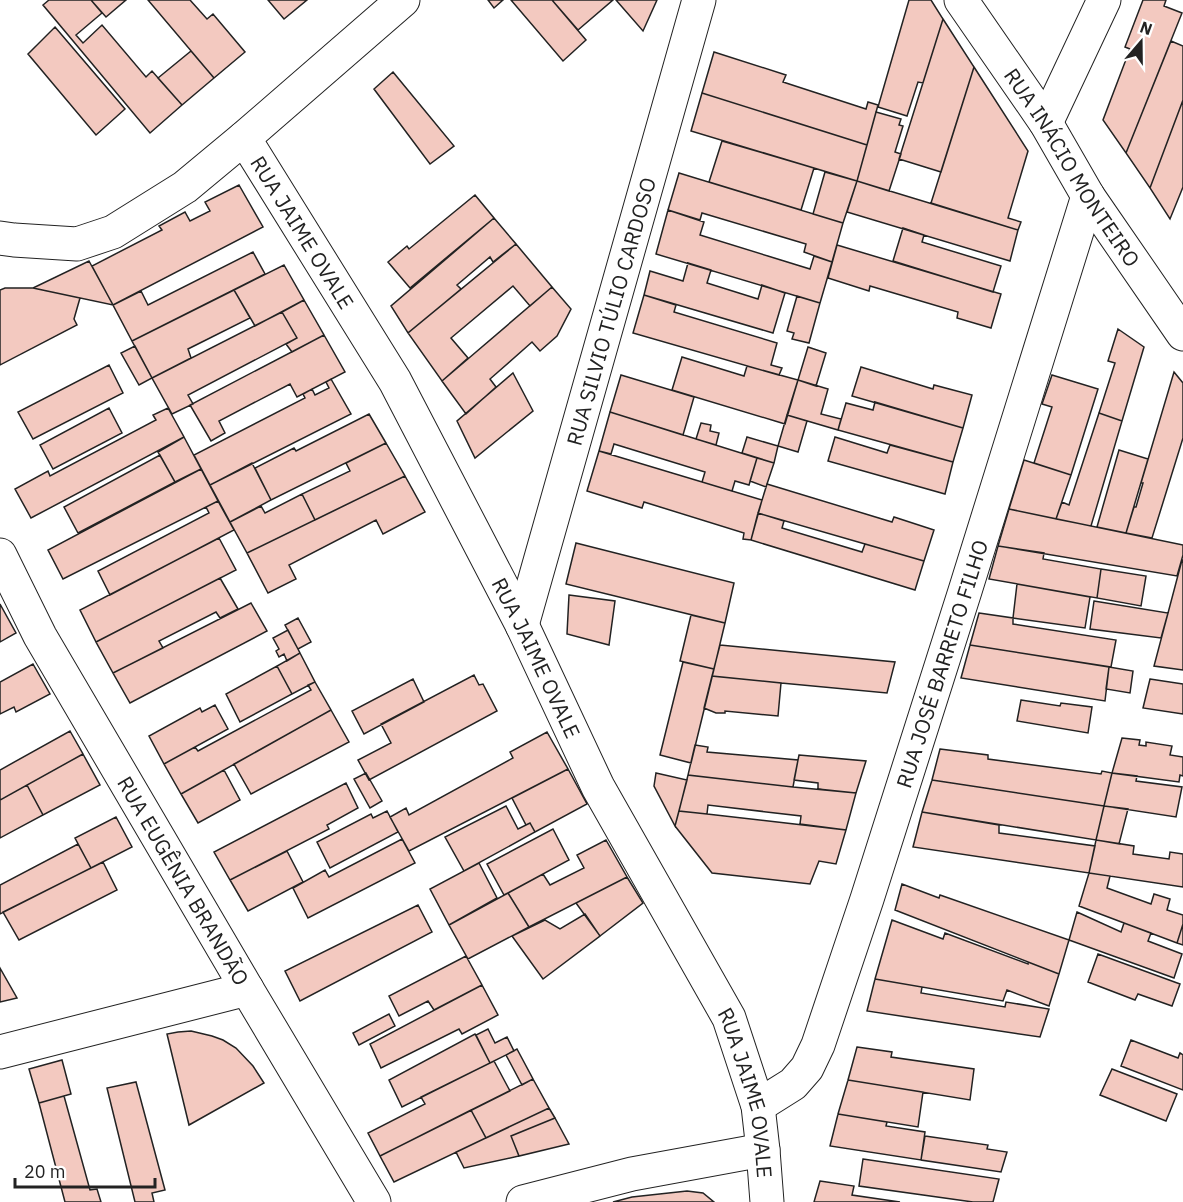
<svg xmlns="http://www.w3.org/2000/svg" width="1183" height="1202" font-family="'IBM Plex Sans',sans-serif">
<rect width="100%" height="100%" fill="#fff"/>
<path fill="#f3c9c0" stroke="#222" stroke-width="1.5" d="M49 0H91L102 13 76 35 83 43 102 25 146 77 152 71 182 105 150 133 43 5Z
M91 0H126L106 17Z
M148 0H190L207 19 213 14 245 52 214 78Z
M268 0H307L284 19Z
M488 0H503L494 8Z
M511 0H552L586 40 563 61Z
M552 0H613L578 30Z
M616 0H657L643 31Z
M909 0H931L943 19 923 83 918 82 907 116 878 107Z
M1143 0H1166L1164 6 1182 13 1126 153 1103 120 1130 49 1125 47Z
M943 19 974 67 941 172 899 159Z
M55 27 125 109 96 135 28 54Z
M1171 41 1183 46V100L1150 188 1126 153Z
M191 51 214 78 182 105 158 78Z
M714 52 786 75 783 82 866 109 868 102 878 105 867 145 702 93Z
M974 67 1028 151 1008 218 1021 222 1018 230 931 203Z
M393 72 454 146 430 164 374 89Z
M702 93 867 145 857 181 691 131Z
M1183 100V187L1170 219 1150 188Z
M876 112 901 119 899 125 903 126 895 152 901 154 889 191 857 181Z
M722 141 814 168 801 210 709 182Z
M825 172 857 181 843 223 813 214Z
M679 173 843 223 832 262 804 252 806 244 702 213 700 220 668 210Z
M857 181 1018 230 1010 261 847 212Z
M239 185 263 227 113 305 92 266 162 230 159 226 185 212 190 221 210 211 205 202Z
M475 195 494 218 410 288 388 262 407 246 409 249Z
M668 210 704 222 700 235 810 269 814 256 832 262 820 303 656 254Z
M494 218 516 244 493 262 490 257 457 285 461 289 408 333 391 306Z
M903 228 924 235 922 242 1001 266 993 292 893 261Z
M516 244 552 287 530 306 513 286 451 338 468 358 442 381 408 333Z
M837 245 1001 294 991 328 957 318 958 312 870 286 869 291 828 278Z
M253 252 265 274 132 341 113 305 141 291 148 305Z
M89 261 113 305 33 288Z
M688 263 711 270 707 283 758 299 762 285 785 293 773 333 644 295 650 271 683 281Z
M284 265 304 300 255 326 234 290Z
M552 287 571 309 557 336 540 351 532 342 490 379 496 387 466 414 442 381Z
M5 288H33L80 298 74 319 77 325 0 365V290Z
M234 290 250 318 188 349 191 358 152 378 132 341Z
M644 295 676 305 674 312 777 343 771 365 782 368 779 375 633 333Z
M797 296 820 303 809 343 792 339 794 333 787 331Z
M304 300 324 335 292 352 286 344 297 338 282 312Z
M282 312 297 338 188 395 193 404 172 414 152 378Z
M1118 329 1144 347 1122 421 1099 413 1115 363 1108 361Z
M324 335 345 372 297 397 290 384 219 421 225 433 211 441 190 405Z
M135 346 152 378 139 385 121 353Z
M808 347 826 353 816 386 798 380Z
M682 357 744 376 747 366 798 380 785 424 672 390Z
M109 365 123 393 33 439 18 412Z
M861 367 933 389 934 385 972 395 963 428 852 396Z
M1174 372 1183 383V438L1152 538 1126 533 1134 507H1136L1143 483H1141Z
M513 373 533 411 475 458 457 421Z
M621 375 694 397 683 435 610 412Z
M1052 375 1098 389 1071 475 1034 463 1052 407 1042 404Z
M331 379 351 414 210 485 194 455 305 398 303 394 312 389 315 395 329 388 326 382Z
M798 380 828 389 821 414 841 419 838 430 787 415Z
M875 402 963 428 953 462 838 430 846 403 873 410Z
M109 408 122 433 53 469 40 445Z
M168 408 184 437 31 518 15 489 48 471 50 476 156 420 153 415Z
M610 412 757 458 749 485 735 481 732 491 702 482 705 472 614 444 611 454 599 451Z
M1099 413 1122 421 1091 526 1056 519 1062 502 1069 505Z
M369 414 386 443 271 500 255 468 294 448 296 451Z
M787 415 807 421 798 452 778 446Z
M701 423 711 425 710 431 719 433 716 445 696 439Z
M184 437 201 469 175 482 158 452Z
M747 437 778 446 774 463 742 453Z
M835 437 887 453 890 445 953 462 945 494 828 461Z
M386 443 405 476 315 520 302 494 350 471 346 463Z
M1119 450 1148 459 1126 533 1097 527Z
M599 451 762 500 751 540 743 539 744 533 644 502 642 508 587 491Z
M160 455 175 482 78 533 64 507Z
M757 458 774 463 766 487 750 481Z
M1024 460 1071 475 1056 519 1009 509Z
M252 463 271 500 230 522 210 485Z
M201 469 218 501 63 579 48 550Z
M405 476 425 512 383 534 376 520 289 565 296 579 268 593 247 553Z
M767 484 892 522 894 517 934 530 924 561 758 513Z
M302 494 315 520 247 553 230 522 261 506 265 513Z
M218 501 234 530 110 595 98 571 209 513 206 507Z
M1009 509 1183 545V555L1177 576 998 546Z
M758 513 784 521 782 528 862 552 865 544 924 561 915 590 751 540Z
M219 538 236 570 96 642 80 610Z
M576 543 734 583 725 623 566 584Z
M998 546 1044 553 1043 559 1101 569 1097 598 989 579Z
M1182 560H1183V670L1154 666Z
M1101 569 1146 576 1141 606 1097 598Z
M220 578 238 609 220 618 216 612 159 641 163 648 113 673 96 642Z
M1017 584 1090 597 1085 628 1013 618Z
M569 595 615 601 609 645 567 634Z
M1094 601 1168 613 1161 638 1090 629Z
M251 603 267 631 130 703 113 673Z
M0 604 16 633 0 642Z
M979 613 1013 618V624L1116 640 1111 667 970 645Z
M691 615 725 623 714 669 680 661Z
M298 618 311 642 298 649 285 625Z
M288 630 300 653 287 661 284 654 279 657 276 651 279 649 273 638Z
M720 645 895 662 887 693 781 683 712 676Z
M970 645 1109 667 1105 701 961 678Z
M300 653 315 682 292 694 277 666Z
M683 662 714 669 691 763 660 755Z
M33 664 50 694 16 712 14 707 0 714V682Z
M277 666 292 694 240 722 226 694Z
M1109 667 1133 671 1130 693 1106 689Z
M474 675 479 685 483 684 497 711 369 780 358 760 391 743 381 724Z
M712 676 781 683 778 716 725 711V713H716L704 708Z
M413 679 424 702 364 734 352 711Z
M1150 679 1183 684V714L1143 708Z
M315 682 331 710 181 794 164 764 195 747 198 751 311 690 308 685Z
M1021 700 1060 706 1061 703 1092 707 1088 733 1017 721Z
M215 705 228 729 164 764 149 736 200 708 202 712Z
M331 710 349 742 251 794 234 764Z
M70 731 83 754 0 800V770Z
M547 732 568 769 409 851 390 817 406 808 409 815 513 758 510 752Z
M1122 738 1140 740 1139 745 1146 746V742L1172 746 1170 755 1183 757V776L1180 775 1179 782 1112 773Z
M695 745 708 747 707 752 798 760 793 787 688 775Z
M940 749 988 755V759L1101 774 1102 771 1112 773 1104 806 932 780Z
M83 754 100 785 43 815 27 785Z
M799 755 866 761 856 793 818 789V783L794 780Z
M568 769 587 804 535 832 530 823 526 825 512 798Z
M224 770 240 800 198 823 181 794Z
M366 773 382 801 370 808 354 779Z
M656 773 687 780 675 826 654 786Z
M1112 773 1137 776 1136 781 1182 787 1176 817 1104 806Z
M688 775 793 787 856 793 846 830 800 824 801 816 708 805 707 814 679 811Z
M932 780 1104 806 1096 840 922 812Z
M346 783 358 808 327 825 329 829 230 880 214 852Z
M27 785 43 815 0 838V800Z
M506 806 518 829 530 823 535 832 464 871 445 837Z
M1104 806 1128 809 1119 844 1096 840Z
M387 811 398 832 330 868 317 842 371 814 373 818Z
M679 811 707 814 846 830 836 864 819 861 810 884 712 873 675 826Z
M922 812 999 825V833L1095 846 1089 873 913 847Z
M116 817 132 847 91 868 75 838Z
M553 829 569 860 504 895 487 864Z
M402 839 415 863 308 918 293 888 325 870 329 877Z
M606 840 627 877 529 927 508 893 543 874 550 885 584 868 577 855Z
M1096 840 1134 846 1133 854 1169 859 1170 852 1183 854V887L1089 873Z
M78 844 91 868 0 914V885Z
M287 851 303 882 248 911 230 880Z
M103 862 117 890 19 940 3 912Z
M479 863 497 898 449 925 430 889Z
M1089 873 1110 876 1107 888 1151 904 1154 894 1170 899 1167 910 1183 915V924L1177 943 1079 906Z
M627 877 643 903 600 936 576 903Z
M902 884 939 898 940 895 1069 940 1059 974 895 910Z
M508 893 529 927 468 959 449 925Z
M418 905 432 932 300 1001 285 971Z
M1077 912 1121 932 1124 923 1151 933 1148 941 1182 954 1174 978 1069 940Z
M585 914 600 936 543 979 512 936 545 920 560 929Z
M892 920 943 939 945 933 1028 964V962L1059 974 1049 1006 1007 990 1003 1001 875 979Z
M1183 924V945L1177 943Z
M1098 954 1180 984 1172 1006 1138 994 1135 1000 1088 982Z
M466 956 482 985 434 1010 428 1001 399 1016 389 996Z
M0 968 17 998 0 1002Z
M875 979 922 987 921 993 1005 1007 1006 1002 1049 1009 1040 1037 867 1011Z
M482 985 498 1015 462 1034 459 1029 381 1068 370 1044Z
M389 1014 395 1026 359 1045 353 1033Z
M488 1029 495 1043 507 1037 514 1051 490 1063 476 1035Z
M191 1031 212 1036 223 1040 236 1048 253 1066 264 1083 189 1125 167 1034 178 1032Z
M475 1034 490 1063 402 1107 389 1080Z
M1131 1040 1178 1058 1180 1053 1183 1055V1090L1121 1066Z
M857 1047 892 1052 891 1057 974 1069 970 1100 848 1080Z
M517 1049 533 1079 522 1085 506 1055Z
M62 1060 71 1094 39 1103 29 1069Z
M494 1061 510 1091 380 1156 368 1133 425 1104 421 1097Z
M1112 1069 1177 1094 1166 1121 1100 1095Z
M533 1079 549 1108 486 1138 471 1110Z
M848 1080 923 1092 918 1127 838 1114Z
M136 1082 165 1190 152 1193 154 1202H135L107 1088Z
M64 1096 90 1190 97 1189 101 1202H65L39 1103Z
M549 1108 555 1118 511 1136 519 1156 464 1168 456 1152Z
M471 1110 486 1138 394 1182 380 1156Z
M838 1114 887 1122 886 1126 925 1132 921 1160 830 1146Z
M555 1118 569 1144 519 1156 511 1136Z
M925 1136 988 1145 987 1149 1007 1152 1001 1172 921 1160Z
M863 1159 999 1179 993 1202H973L859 1186Z
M820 1181 854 1186 852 1195 900 1202H814Z
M687 1191 703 1193 714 1202H613L632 1197Z"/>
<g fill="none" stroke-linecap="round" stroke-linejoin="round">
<defs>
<g id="minor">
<path id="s1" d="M961 0 1046 123 1088 196 1183 334"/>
<path d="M1046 123 1104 0"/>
<path id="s2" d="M244 138 395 381 522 625 598 787 729 1018 758 1106 763 1150 767 1202"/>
<path d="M0 238 14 240 77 244 113 232 185 187 244 138 403 0"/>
<path id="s3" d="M0 555 40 636 247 989 374 1202"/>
<path id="s4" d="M522 625 699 0"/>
<path d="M0 1052 247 989"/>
<path id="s5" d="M758 1106 793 1084 807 1068 818 1045 867 899 965 591 1088 196"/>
<path d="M523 1202 632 1174 763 1150"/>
</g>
</defs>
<use href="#minor" stroke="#222" stroke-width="35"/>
<use href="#minor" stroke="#fff" stroke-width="33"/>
</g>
<g text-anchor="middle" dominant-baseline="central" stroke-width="4.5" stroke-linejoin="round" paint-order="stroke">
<g font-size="21" fill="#222" stroke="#fff">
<text stroke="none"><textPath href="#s1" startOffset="201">RUA INÁCIO MONTEIRO</textPath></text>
<text stroke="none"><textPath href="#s2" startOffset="111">RUA JAIME OVALE</textPath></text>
<text stroke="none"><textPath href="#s4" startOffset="326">RUA SILVIO TÚLIO CARDOSO</textPath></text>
<text stroke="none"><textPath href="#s2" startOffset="597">RUA JAIME OVALE</textPath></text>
<text stroke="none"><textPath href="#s5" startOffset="489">RUA JOSÉ BARRETO FILHO</textPath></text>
<text stroke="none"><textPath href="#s3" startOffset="374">RUA EUGÊNIA BRANDÃO</textPath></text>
<text stroke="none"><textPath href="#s2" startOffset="1083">RUA JAIME OVALE</textPath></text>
</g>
</g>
<g transform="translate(1141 42) rotate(20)" stroke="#ffffff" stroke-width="4.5" paint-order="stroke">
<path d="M0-4.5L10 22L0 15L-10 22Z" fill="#222222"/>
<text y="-9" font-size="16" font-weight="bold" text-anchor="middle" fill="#222222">N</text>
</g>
<path d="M15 1178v9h140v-9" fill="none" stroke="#222222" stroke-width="3"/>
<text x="24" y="1178" font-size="18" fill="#222222" stroke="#ffffff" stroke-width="4.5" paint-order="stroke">20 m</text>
</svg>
